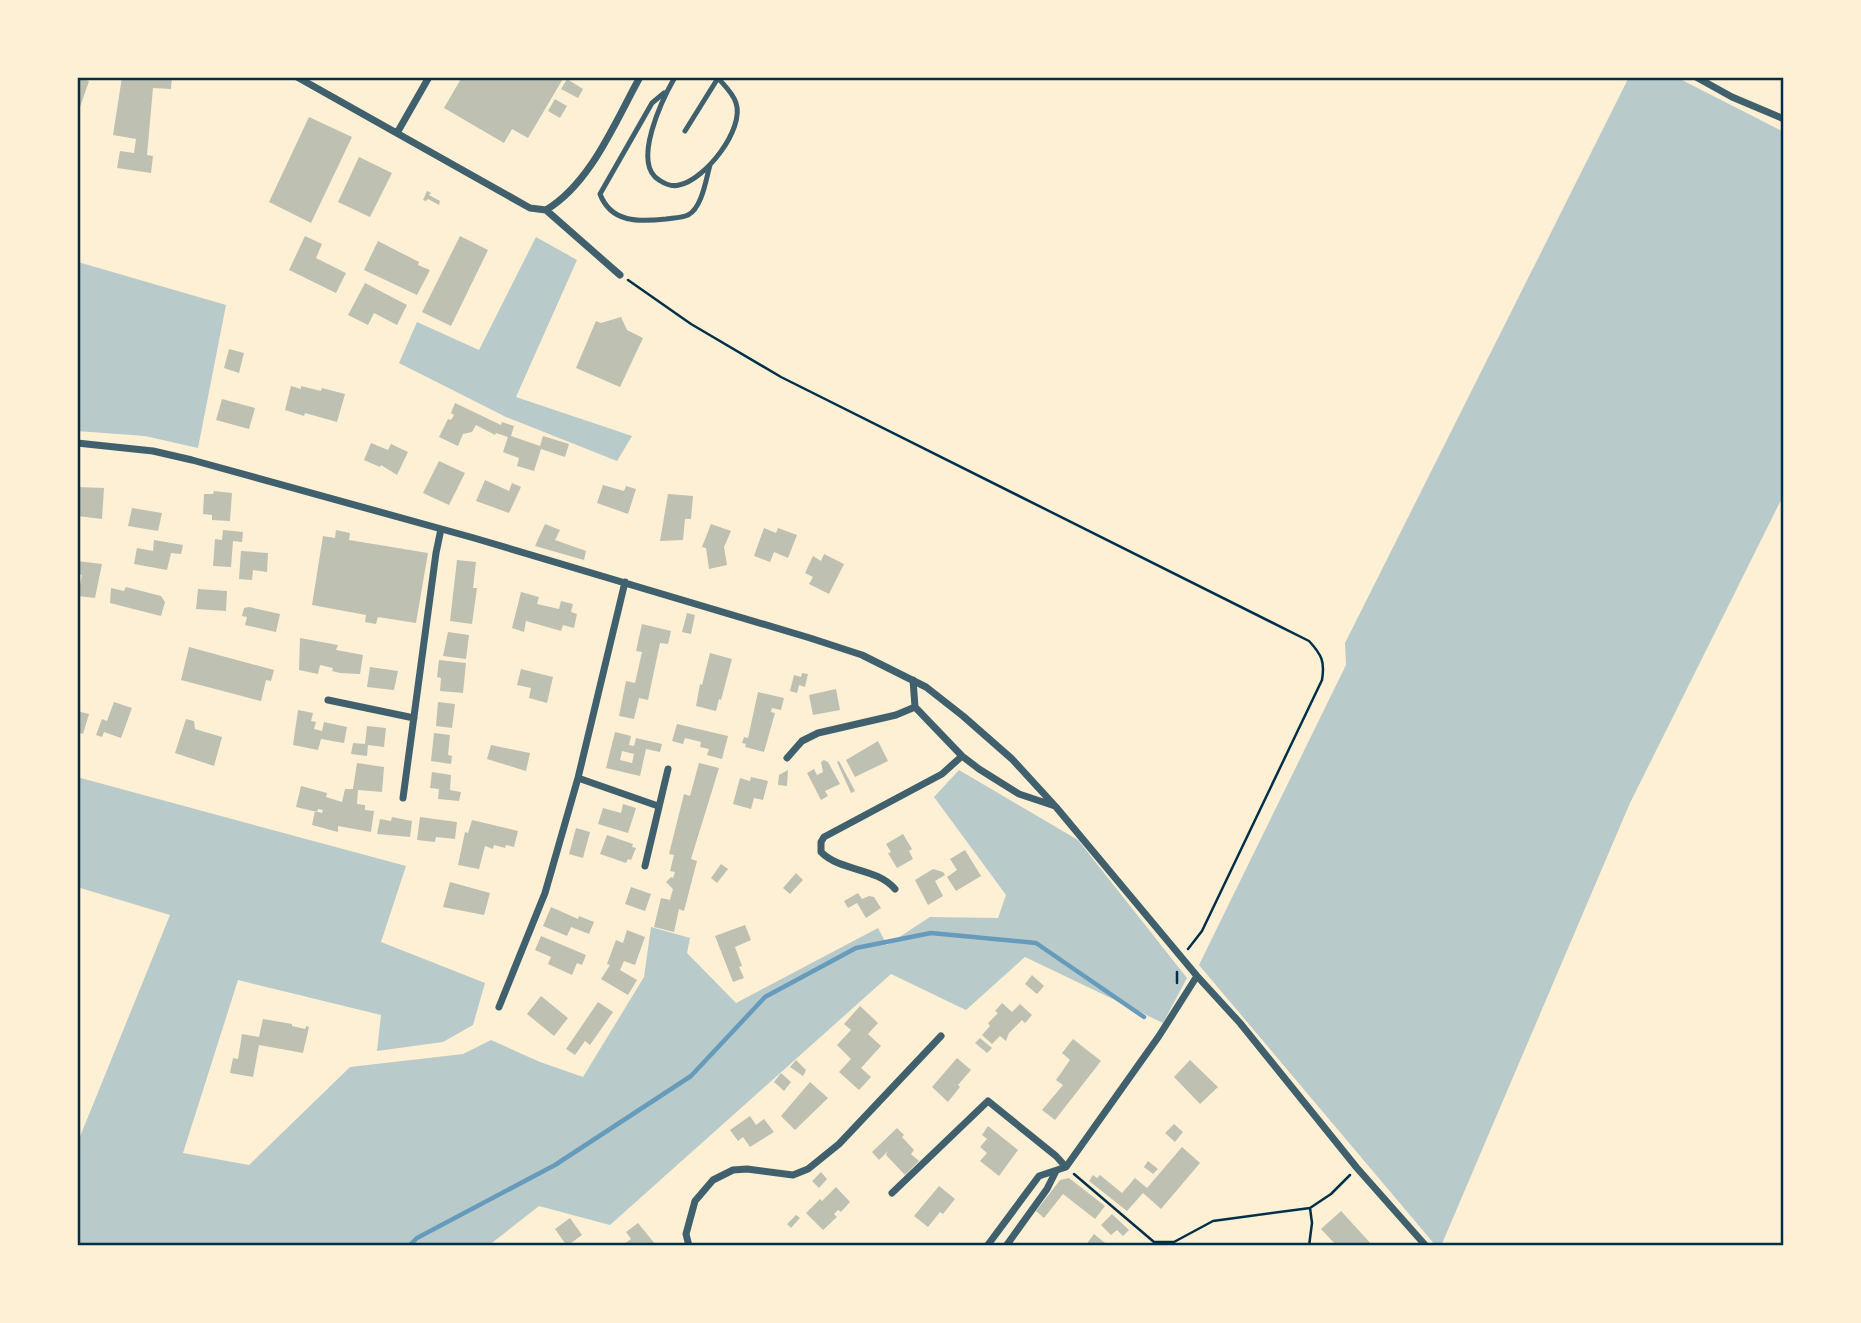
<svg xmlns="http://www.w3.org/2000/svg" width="1861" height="1323" font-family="'Asap Condensed',sans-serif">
<rect width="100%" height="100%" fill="#fdf0d5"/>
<path fill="#b9caca" d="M1629 77H1676L1784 132V494L1630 803 1441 1246H1436L1199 965 1346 665 1345 643Z
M77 222 78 262 226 305 198 448 145 436 77 431Z
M536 237 577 260 516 397 632 436 617 461 506 417 399 363 417 322 479 350Z
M959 770 1078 840 1187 978 1163 1023 1025 957 966 1010 891 974 610 1225 539 1206 488 1246H77V1144L170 915 77 887V777L406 866 381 942 485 983 473 1025 443 1042 377 1051 381 1015 238 980 183 1153 249 1165 350 1067 463 1054 491 1040 540 1062 583 1077 644 977 651 927 690 938 687 953 736 1003 878 928 887 945 930 917 998 918 1006 895 934 797Z"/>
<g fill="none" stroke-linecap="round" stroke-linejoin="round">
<path stroke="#669bbc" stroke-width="4.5" d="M409 1246 417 1238 555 1165 691 1076 765 997 856 948 931 933 1036 943 1144 1017"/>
</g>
<path fill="#bec0b2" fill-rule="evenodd" d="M77 77 89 81 77 116Z
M122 77H172L171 89 153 88 147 155 153 156 151 173 117 168 120 151 134 153 136 139 113 135Z
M462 77H564L528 138 512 129 504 143 444 108Z
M567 79 583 89 578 98 561 89Z
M555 99 567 106 560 118 548 111Z
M309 117 352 137 311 223 269 202Z
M359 157 392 173 370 217 338 202Z
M427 191 431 193 429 195 440 201 439 205 428 199 426 201 423 200Z
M305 236 322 244 316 258 346 273 336 293 289 270Z
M460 236 488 250 451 326 422 312Z
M378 241 419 262 418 265 430 270 417 295 364 270Z
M365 283 407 305 397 325 374 313 368 325 348 315Z
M621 317 627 330 643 338 620 387 576 368 596 321 601 323Z
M229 349 244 353 239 373 224 368Z
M291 386 301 389V386L321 391 322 388 345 394 337 422 305 413 304 416 285 410Z
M222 399 255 408 249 429 216 420Z
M455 403 501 425 502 422 514 426 511 436 540 446 543 436 569 444 565 457 541 449 534 471 517 466 519 458 503 452 508 437 496 433 495 435 476 425 472 432 463 434 458 446 439 437 448 419 451 420 454 415 451 413Z
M371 443 388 450 391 444 408 452 397 475 381 465 380 467 364 460Z
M439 461 465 473 449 505 423 493Z
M485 480 509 491 512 483 521 487 509 513 476 501Z
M603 485 624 491 626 486 636 489 628 514 597 503Z
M77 487 104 488 102 519 77 516Z
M214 491 232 493 230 521 212 520V515L203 514 204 494H213Z
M668 494 693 496 691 519H685L683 540 660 541Z
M132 508 162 513 158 531 128 526Z
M545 524 560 530 555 540 586 551 584 560 535 546Z
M711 524 731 531 724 547 727 565 709 569 706 548 702 547Z
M764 528 776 533 778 528 797 535 788 558 774 552 770 562 754 556Z
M223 530 243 532 242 542 233 541 231 567 213 566 215 539 222 540Z
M336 530 350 533 349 540 428 553 416 623 378 617 376 624 365 622 366 615 312 605 323 536 335 538Z
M154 540 183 545 181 554 171 553 167 570 134 564 137 548 153 551Z
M241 551 268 553 267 572 253 570 252 580 239 579Z
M824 554 844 564 829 594 809 584 813 577 805 573 813 556 821 561Z
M457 560 476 562 473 588H477L472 624 450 621Z
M77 561 102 564 95 598 78 596 82 575 77 574Z
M126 587 161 596 165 602 161 616 110 603 111 588 124 591Z
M198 589 227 591 226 611 196 609Z
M521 592 539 597 537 604 559 609 561 601 573 604 571 612 577 614 574 628 563 625 561 631 526 621 524 632 512 628Z
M249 607 280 614 276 632 245 625 247 617 242 616 244 608Z
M687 613 695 615 691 634 682 632Z
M642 624 671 631 668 644 660 643 648 700 639 698 634 719 619 716 626 681 635 683 642 652 636 651Z
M448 632 469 635 466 659 443 656Z
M300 638 338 645 336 650 363 655 360 674 340 673 332 671 333 668 320 665 318 674 299 670Z
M189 647 274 670 271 681 266 680 261 701 181 680Z
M710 653 732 659 721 700 719 699 716 711 696 706 700 684 702 685Z
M439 660 466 663 463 693 440 691 441 678 437 677Z
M370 667 398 671 394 690 367 687Z
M521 669 553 677 547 703 529 698 531 688 517 685Z
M802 673 808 674 805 687 799 685 797 693 790 691 794 675 801 677Z
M836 689 840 710 813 715 809 695Z
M758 692 784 698 781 710 772 708 771 712 775 713 764 752 745 747 746 744 742 743 744 737 748 738Z
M114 702 132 708 121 738 104 732 102 737 96 735 102 719 107 721Z
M438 702 455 704 452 728 436 726Z
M298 710 313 713 311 721 316 722 314 729 322 731 324 722 347 727 344 743 321 739 318 750 293 745Z
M77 711 89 714 83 734 77 732Z
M186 719 194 721 195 729 222 737 214 766 175 753Z
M677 724 728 736 722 759 707 755 709 749 700 747 701 742 685 738 683 744 672 741Z
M367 726 386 728 384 747 368 745 367 756 351 754 353 743 365 744Z
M615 732 631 736 629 745 634 746 636 738 662 744 660 752 646 749 640 776 606 768ZM622 751 634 754 632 763 620 760Z
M434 733 450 735 448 755 452 756 451 764 431 761Z
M878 741 888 761 855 777 846 760Z
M491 745 530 753 526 771 487 759Z
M824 760 828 762 840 784 825 791 828 796 821 800 807 773 814 769 817 775 823 772 821 762Z
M839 761 855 791 851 793 837 762Z
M357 763 384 767 382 792 358 790 357 804 365 805V810L374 811 371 832 338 826V832L312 825 315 811 322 813 323 810 318 809 317 812 296 807 301 786 327 793 326 797 342 802 345 789H353Z
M699 763 719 768 691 859 697 861 684 911 679 909 674 932 654 927 661 898 670 900 673 889 666 882 671 877 673 878 675 872 670 871 674 855 669 854 684 794 690 796Z
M788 770 787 786 778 785 779 775Z
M432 772 451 775 450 790 461 792 459 801 438 799 439 789 430 788Z
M751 777 768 781 763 800 754 798 751 809 733 804 740 778 750 781Z
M623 804 636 808 628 833 598 824 603 808 621 813Z
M392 817 412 821 410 837 377 834 380 819 391 821Z
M420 817 457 822 455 839 436 837 435 842 417 840Z
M472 820 518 831 514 847 506 845 505 848 494 845 493 849 485 846 479 869 458 865 465 832 468 833Z
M576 828 590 832 583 858 569 854Z
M903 834 912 849 909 851 913 859 897 868 888 853 891 852 886 844Z
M607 835 633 844 632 847 636 848 631 860 628 859 626 863 600 854Z
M965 850 981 876 956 891 947 877 957 870 950 859Z
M721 864 728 869 717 883 711 878Z
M933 869 943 872 945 875 935 881 943 896 928 905 915 880Z
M796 873 803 880 790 894 783 888Z
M450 882 490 893 484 915 443 907Z
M631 887 651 894 645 911 625 904Z
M858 893 862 899 869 896 874 897 881 908 866 918 857 903 848 908 844 901Z
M551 907 578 919 579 916 594 922 589 934 571 927 567 936 543 926Z
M745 925 751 940 735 947 742 966 739 967 744 978 733 982 715 936Z
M627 930 645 937 635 965 624 961 620 970 637 980 628 995 601 979 610 965 607 964 616 940 623 943Z
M541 936 586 955 582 965 577 963 572 975 548 964 551 957 535 950Z
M1032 975 1044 986 1037 994 1025 984Z
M541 996 568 1018 554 1036 527 1014Z
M598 1002 613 1012 590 1045 585 1041 575 1055 566 1049Z
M1002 1003 1012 1012 1020 1004 1032 1015 1025 1023 1022 1020 1009 1033 1006 1041 1000 1036 992 1044 982 1035 990 1026 988 1023 998 1013 995 1011Z
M860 1006 878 1023 868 1034 881 1046 861 1068 871 1077 859 1090 839 1072 851 1059 837 1045 851 1030 844 1024Z
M263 1019 292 1024V1026L305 1029 306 1026 309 1027 303 1053 259 1045 253 1077 230 1073 233 1058 238 1059 242 1034 259 1037Z
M980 1038 992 1048 987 1053 975 1043Z
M1073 1039 1101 1061 1055 1120 1042 1110 1063 1085 1056 1080 1070 1060 1062 1053Z
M957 1058 971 1070 958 1085 960 1087 948 1102 932 1087Z
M796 1060 806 1070 803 1076 790 1067Z
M1190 1060 1218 1087 1200 1104 1174 1077Z
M781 1073 791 1082 784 1091 774 1082Z
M810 1082 828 1098 795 1130 781 1116Z
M750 1116 756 1125 764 1119 774 1132 750 1147 743 1137 738 1141 730 1130Z
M1174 1124 1183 1132 1175 1142 1165 1133Z
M988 1126 1018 1150 999 1176 980 1161 987 1153 980 1147 987 1139 982 1135Z
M897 1128 904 1135 902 1137 914 1150 911 1154 919 1161 905 1175 886 1155 888 1151 879 1160 872 1152Z
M1182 1147 1200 1163 1161 1209 1143 1193 1127 1211 1089 1181 1093 1175 1097 1178 1100 1175 1122 1193 1135 1178 1147 1188Z
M1148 1161 1158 1169 1153 1174 1144 1167Z
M821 1172 827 1179 819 1188 812 1181Z
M1069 1178 1105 1206 1095 1219 1063 1194 1044 1218 1036 1211 1060 1180Z
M939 1186 955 1199 943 1214 940 1212 928 1227 914 1216Z
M836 1187 850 1202 841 1212 838 1210 834 1214 837 1217 823 1230 806 1213 820 1199 822 1201Z
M1341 1211 1373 1246H1337L1321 1229Z
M1112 1214 1129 1230 1123 1236 1117 1230 1111 1235 1101 1225Z
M796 1215 800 1218 791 1228 787 1224Z
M570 1218 582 1235 567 1246 555 1229Z
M638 1223 656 1245 621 1246 631 1239 626 1232Z
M1094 1234 1109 1246H1085Z"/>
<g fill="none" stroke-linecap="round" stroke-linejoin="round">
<path stroke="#003049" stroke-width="2.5" d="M628 280 691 324 781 377 1309 641C1322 655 1325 662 1322 680L1202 931 1188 949
M1177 983V972
M1074 1174 1154 1242H1174L1213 1221 1310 1208 1331 1194 1350 1175
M1309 1246 1312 1223 1310 1208"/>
<path stroke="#3f606c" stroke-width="5" d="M675 77C663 98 631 163 659 180 665 184 672 187 679 185 705 180 745 129 736 103 733 93 724 85 717 77
M664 93 652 103 600 194C611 223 639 222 666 219 672 218 682 218 688 215 702 208 706 179 710 165
M685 131 718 78"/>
<path stroke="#3f606c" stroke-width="7" d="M297 77 530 208 546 210 620 275
M1696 77 1732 97 1784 119
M397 133 429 77
M546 210C591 183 615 122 640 77
M77 443 153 451 192 460 474 538 810 638 862 655 926 687 963 716 1012 759 1056 807 1197 976 1240 1023 1357 1168 1426 1246
M913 680 915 707 962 756 979 769 1019 794 1055 806
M328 700 414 718
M787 758 802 741 818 733 896 715 915 707
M578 778 658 806
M403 798 436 553 441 529
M645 866 668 769
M895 889C876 867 841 872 821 852V842L824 837 942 774 962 756
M499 1007 545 893 578 778 625 582
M892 1193 988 1101 1056 1156 1066 1167
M689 1246 686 1234 695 1201 713 1180 733 1170 747 1169 793 1175 808 1169 839 1144 941 1036
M987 1246 1039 1176 1066 1167 1159 1036 1197 976
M1006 1246 1047 1189 1056 1171"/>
</g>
<rect width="1861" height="1323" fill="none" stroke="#fdf0d5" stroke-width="158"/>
<rect x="79" y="79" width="1703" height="1165" fill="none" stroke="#003049" stroke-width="2.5"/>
</svg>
